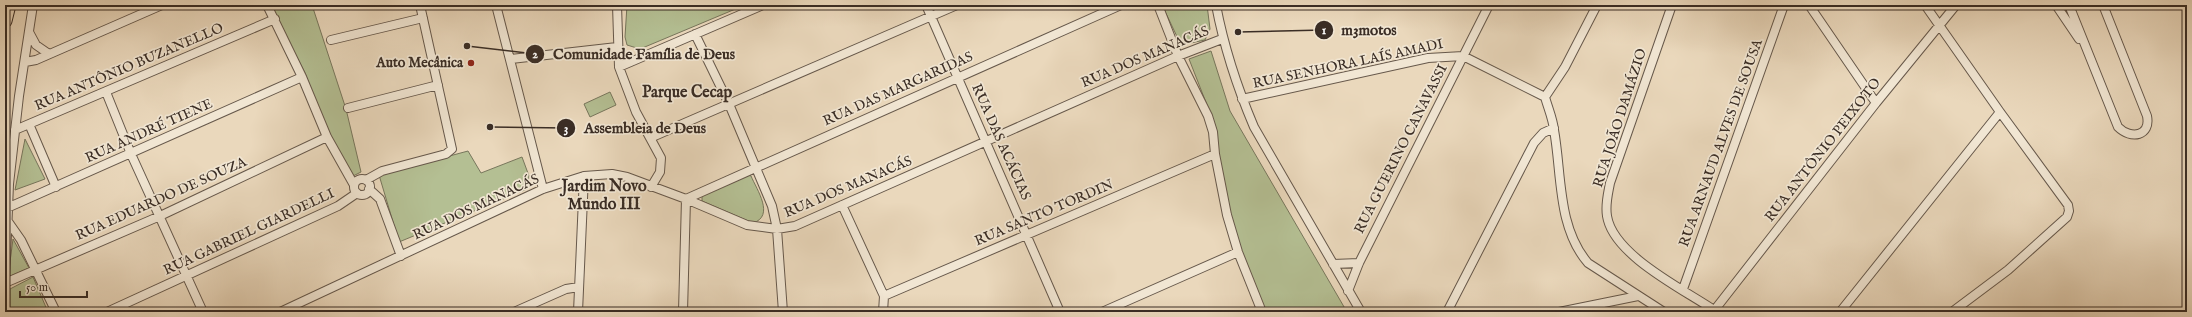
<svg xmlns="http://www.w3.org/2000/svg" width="2192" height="317" font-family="'IM FELL English',serif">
<rect width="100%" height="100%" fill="#ead8bc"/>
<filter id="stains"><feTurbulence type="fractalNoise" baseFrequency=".005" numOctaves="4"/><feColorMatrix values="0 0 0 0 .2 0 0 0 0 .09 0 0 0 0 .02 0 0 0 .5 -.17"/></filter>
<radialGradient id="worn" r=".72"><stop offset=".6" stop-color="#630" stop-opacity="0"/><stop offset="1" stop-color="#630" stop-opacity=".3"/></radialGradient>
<path fill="#b4bf93" stroke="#77765c" d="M270 5H312L346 109 361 172 351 177 329 135 305 73Z
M627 5H745L640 49 627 45 625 37Z
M1162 5H1207L1210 29 1205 40 1181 45Z
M1211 51 1230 111 1347 312H1265L1227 215 1216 153V128L1189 59Z
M610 92 616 105 590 117 584 104Z
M25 139 45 179 15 190Z
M468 151 481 173 522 157 529 176 527 189 399 242 379 175Z
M747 174 751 176C757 190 775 216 753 223L702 201V195Z
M13 239 29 268 8 277Z
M33 277 48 312H10V289Z"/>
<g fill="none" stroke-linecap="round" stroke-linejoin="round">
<defs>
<path id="minor" d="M267 5 302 77 327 137 354 185
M496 5 543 189
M617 5 619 67 636 112 661 158 660 172 651 187
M926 5 1060 312
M1158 5 1178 56 1208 116 1213 132 1215 154 1227 215 1238 252 1262 312
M1216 5C1224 47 1237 87 1254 127L1361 312
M1672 5 1610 183C1608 194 1605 204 1607 216 1613 255 1683 289 1714 310
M1809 5 1876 103
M1925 5 2000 112 2068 205 2069 211 2067 217 2008 270 1952 312
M2056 5 2079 39
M2069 5 2118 127C2131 140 2151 136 2147 116L2103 5
M29 32 36 45 49 54
M695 34 729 104 772 206 777 229 783 312
M331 40 423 18
M511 59 617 47
M25 62 36 60 162 5
M619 67 763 5
M106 92 131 154 203 312
M1545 97C1548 108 1553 119 1554 130 1562 174 1557 227 1588 263L1664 312
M1545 97 1565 67 1597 5
M1242 99 1428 58 1463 56 1545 97
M348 108 438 85
M29 124 56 187
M15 130 275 19
M650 138 957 5
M354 187a8 8 0 1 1 16 0a8 8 0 1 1-16 0Z
M366 180 382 171 446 154 452 149 420 5
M369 189 380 199 401 256
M842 205 884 296 883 312
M7 208 302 77
M7 220 21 240 56 312
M1333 264 1359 263
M5 282 9 184 19 96 33 5
M5 283 160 216 327 137
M1683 289 1784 5
M1348 291 1359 263 1489 5
M884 296 1215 154
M5 301V312
M107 312 338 206 357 193
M280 312 543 189 584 176 612 174 627 177 686 199 747 225 777 229 795 226 1178 56 1222 39
M514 312 566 289 579 287
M578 312 584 176
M683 312 686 199 1121 5
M1102 312 1238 252
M1447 312 1534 143 1543 133 1554 128
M1559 312 1638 296
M1713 312 1876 103 1956 5
M1840 312 2000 112"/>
<path id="primary" d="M5 21 9 5"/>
</defs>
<use href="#minor" stroke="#66584b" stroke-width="10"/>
<use href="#primary" stroke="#3a2d25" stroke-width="15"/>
<use href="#minor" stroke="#f1e6d3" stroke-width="8"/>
<use href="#primary" stroke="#ead8bc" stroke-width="13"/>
</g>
<circle fill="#8f2418" stroke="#f1e6d3" stroke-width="1.5" cx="471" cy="63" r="4"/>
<g text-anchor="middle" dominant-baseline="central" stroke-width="3.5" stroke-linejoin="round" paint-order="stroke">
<g font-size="14" fill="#3a2d25" stroke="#f1e6d3">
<text transform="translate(1145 57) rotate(-23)">RUA DOS MANACÁS</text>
<text transform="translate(1348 64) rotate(-12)">RUA SENHORA LAÍS AMADI</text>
<text transform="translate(129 67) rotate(-23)">RUA ANTÔNIO BUZANELLO</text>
<text transform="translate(898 89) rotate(-24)">RUA DAS MARGARIDAS</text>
<text transform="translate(1620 118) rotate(-72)">RUA JOÃO DAMÁZIO</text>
<text transform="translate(149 131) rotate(-24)">RUA ANDRÉ TIENE</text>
<text transform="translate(1001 142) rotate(66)">RUA DAS ACÁCIAS</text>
<text transform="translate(1721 143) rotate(-70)">RUA ARNAUD ALVES DE SOUSA</text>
<text transform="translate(1401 149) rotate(-63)">RUA GUERINO CANAVASSI</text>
<text transform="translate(1823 150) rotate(-52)">RUA ANTÔNIO PEIXOTO</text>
<text transform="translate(848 187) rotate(-23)">RUA DOS MANACÁS</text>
<text transform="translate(161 199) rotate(-24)">RUA EDUARDO DE SOUZA</text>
<text transform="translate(476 207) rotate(-25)">RUA DOS MANACÁS</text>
<text transform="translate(1044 213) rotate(-23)">RUA SANTO TORDIN</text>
<text transform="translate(249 232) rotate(-25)">RUA GABRIEL GIARDELLI</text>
</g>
<g font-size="14" font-weight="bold" fill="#3a2d25" stroke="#f1e6d3" text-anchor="end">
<text x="463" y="63">Auto Mecânica</text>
</g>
<g font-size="16" font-weight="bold" fill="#3a2d25" stroke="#f1e6d3">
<text x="687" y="93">Parque Cecap</text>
<text x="604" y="187">Jardim Novo<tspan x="604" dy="18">Mundo III</tspan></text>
</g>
</g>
<path fill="none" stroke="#3a2d25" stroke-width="1.5" d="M1238 32L1324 30M467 46L535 54M490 127L566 128"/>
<g fill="#3a2d25" stroke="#f1e6d3" stroke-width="1.5">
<circle cx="1238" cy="32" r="4"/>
<circle cx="467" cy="46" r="4"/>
<circle cx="490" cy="127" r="4"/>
<circle cx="1324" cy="30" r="10"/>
<circle cx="535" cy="54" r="10"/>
<circle cx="566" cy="128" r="10"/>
</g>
<g font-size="12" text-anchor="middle" font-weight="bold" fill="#fff">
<text x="1324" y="34">1</text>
<text x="535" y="58">2</text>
<text x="566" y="132">3</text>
</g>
<g font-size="15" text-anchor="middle" font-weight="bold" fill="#3a2d25" stroke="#f1e6d3" stroke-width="3.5" stroke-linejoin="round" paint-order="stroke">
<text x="1369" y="35">m3motos</text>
<text x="644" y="59">Comunidade Família de Deus</text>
<text x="645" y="133">Assembleia de Deus</text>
</g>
<rect width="2192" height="317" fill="none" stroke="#ead8bc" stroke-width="20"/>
<rect x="6" y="6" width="2180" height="305" fill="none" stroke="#3a2d25" stroke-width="2"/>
<rect x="10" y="10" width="2172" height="297" fill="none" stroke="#3a2d25"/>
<path d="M20 291v6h67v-6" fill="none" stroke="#3a2d25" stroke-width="2"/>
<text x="26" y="291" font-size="12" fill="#3a2d25" stroke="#f1e6d3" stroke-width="3" paint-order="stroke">50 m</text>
<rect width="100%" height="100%" filter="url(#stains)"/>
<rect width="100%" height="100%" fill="url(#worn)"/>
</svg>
